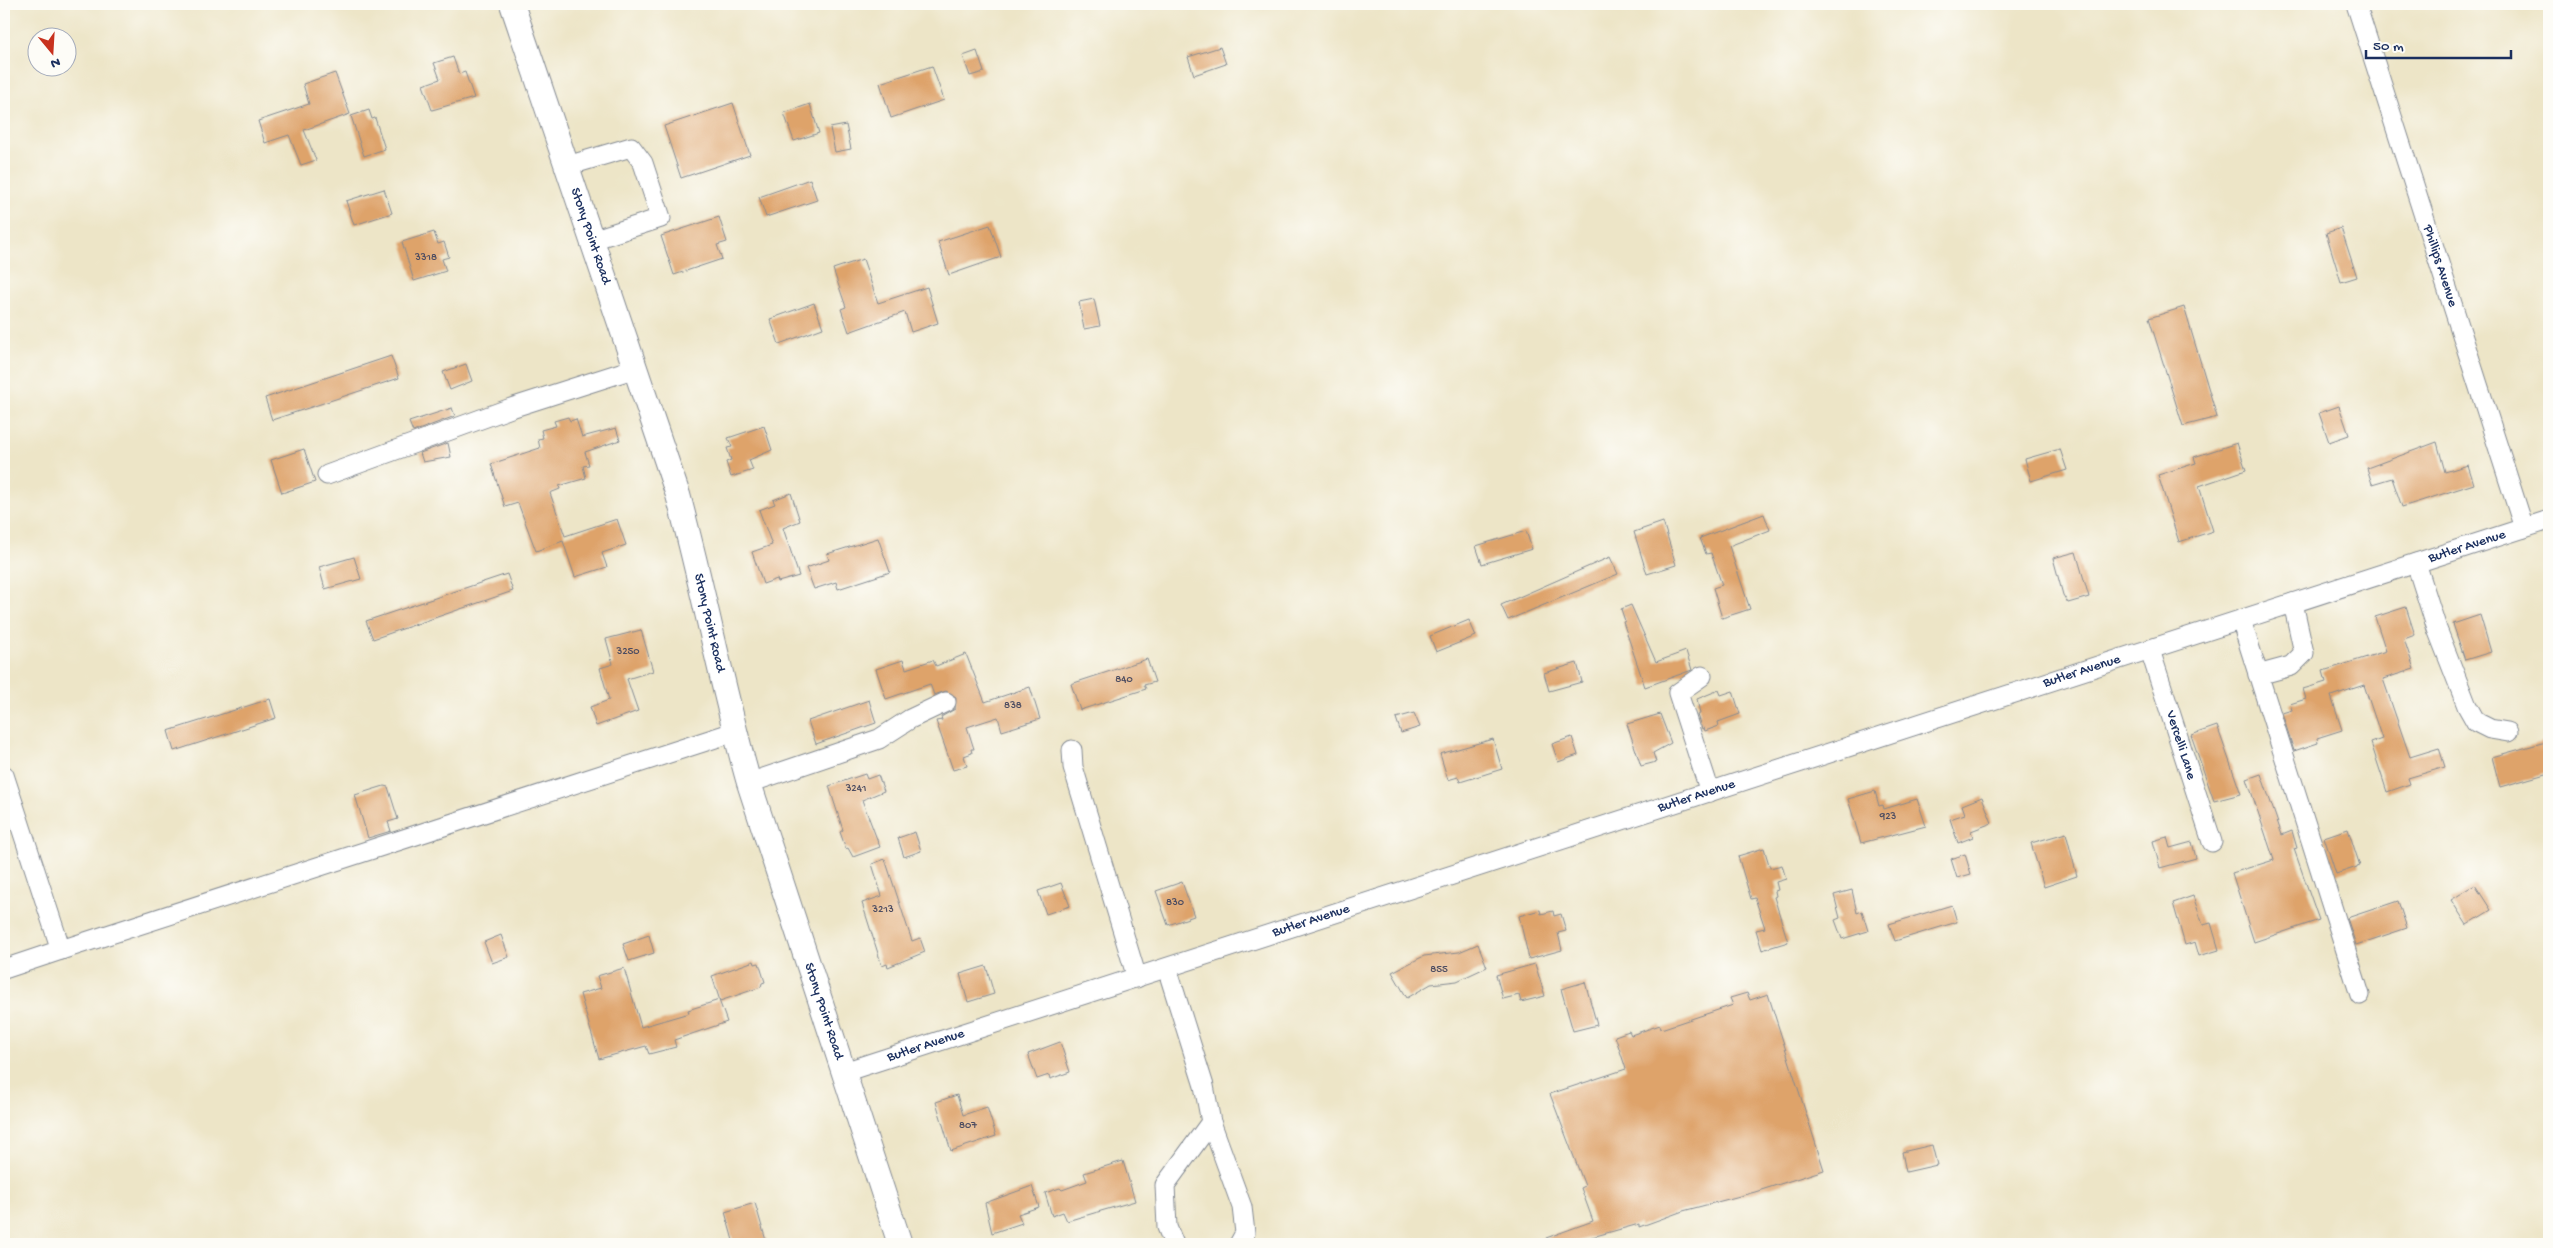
<svg xmlns="http://www.w3.org/2000/svg" width="2553" height="1248" font-family="'Gochi Hand',sans-serif">
<rect width="100%" height="100%" fill="#fdfcf7"/>
<filter id="ink" filterUnits="userSpaceOnUse"><feTurbulence type="fractalNoise" baseFrequency=".02" numOctaves="2"/><feDisplacementMap in="SourceGraphic" scale="10" xChannelSelector="R" yChannelSelector="G"/><feConvolveMatrix kernelMatrix="1 2 1 2 8 2 1 2 1" color-interpolation-filters="sRGB"/></filter>
<filter id="wash" filterUnits="userSpaceOnUse"><feTurbulence type="fractalNoise" baseFrequency=".0096" numOctaves="4" result="noise"/><feDisplacementMap in="SourceGraphic" scale="20" xChannelSelector="R" yChannelSelector="G"/><feGaussianBlur stdDeviation="1.12" result="paint"/><feColorMatrix in="noise" values="0 0 0 0 0 0 0 0 0 0 0 0 0 0 0 0 0 1.4 0 .05"/><feComposite in="paint" operator="in"/></filter>
<g filter="url(#wash)">
<rect width="100%" height="100%" fill="#ede5c7"/>
<g id="blocks">
<path fill="#dea36a" d="M1220 47 1226 64 1194 75 1188 57Z
M977 51 984 72 970 76 963 56Z
M453 57 459 74 465 72 474 98 432 110 423 85 440 79 434 63Z
M932 66 944 100 891 118 880 83Z
M335 73 350 114 304 130 316 160 301 165 289 135 265 143 258 121 309 104 303 84Z
M733 103 750 155 681 178 664 126Z
M810 104 819 133 794 141 784 113Z
M369 110 372 119 375 118 385 149 364 156 351 116Z
M846 125 851 149 835 152 830 128Z
M810 179 817 200 766 217 759 197Z
M384 189 392 213 354 225 346 201Z
M719 217 727 242 717 245 722 259 674 275 661 236Z
M990 225 1001 257 949 275 938 242Z
M2341 228 2357 277 2341 282 2326 233Z
M434 232 438 244 444 242 449 257 442 259 446 271 414 281 402 242Z
M863 259 878 303 927 287 938 323 911 332 905 312 849 332 841 309 846 307 833 269Z
M1094 299 1100 326 1084 329 1079 302Z
M814 303 823 328 779 344 770 319Z
M2184 307 2217 417 2183 426 2149 318Z
M391 356 399 378 272 420 265 398Z
M466 364 472 381 450 390 443 372Z
M2339 406 2349 435 2329 442 2319 413Z
M452 408 455 416 413 432 409 422Z
M568 417 570 421 576 419 582 437 616 428 620 440 585 452 589 465 583 466 586 478 559 486 560 489 550 493 565 536 617 519 626 545 602 553 607 567 575 577 563 541 536 551 518 503 505 507 491 464 540 448 538 439 543 438 541 430 556 426 554 421Z
M764 426 772 450 749 460 753 470 731 477 726 462 731 460 727 448 732 447 728 438Z
M2437 442 2445 472 2468 465 2474 484 2402 507 2392 478 2372 484 2367 468Z
M448 443 451 457 423 462 420 453Z
M2237 443 2246 470 2199 486 2213 531 2179 542 2158 475 2196 463 2194 457Z
M304 449 315 482 282 493 271 460Z
M2060 449 2067 470 2031 481 2025 459Z
M791 493 800 521 783 528 799 576 778 582 777 579 763 584 752 552 772 545 759 510 775 504 773 500Z
M1764 514 1770 530 1729 546 1750 609 1722 618 1713 588 1722 585 1711 553 1706 554 1700 538Z
M1663 522 1676 565 1647 574 1634 532Z
M1526 531 1532 549 1482 564 1476 546Z
M878 538 890 572 838 589 836 582 814 589 806 568 829 560 827 554Z
M2076 552 2089 597 2068 603 2063 595 2053 558Z
M354 557 361 579 325 589 319 567Z
M1610 557 1618 574 1508 620 1501 605Z
M507 574 513 591 373 639 366 621Z
M1631 605 1656 662 1686 651 1692 670 1645 687 1623 622 1625 621 1621 609Z
M2406 607 2415 635 2404 639 2414 669 2383 679 2410 757 2439 748 2445 767 2408 778 2410 784 2387 792 2371 743 2382 739 2364 685 2331 696 2342 730 2317 738 2318 743 2294 751 2282 713 2292 710 2290 704 2306 699 2303 689 2326 682 2323 671 2386 651 2375 617Z
M2480 615 2491 652 2465 660 2453 624Z
M1469 620 1476 636 1436 652 1430 636Z
M641 630 653 671 627 679 638 711 596 726 590 707 609 700 600 668 613 664 606 639Z
M966 654 985 702 1030 687 1040 719 1002 731 998 717 967 727 974 749H971L972 753 964 756 967 766 953 770 936 721 942 720 941 717 955 709 956 697 946 691 934 695 930 684 886 699 876 669 903 660 906 669 933 660 936 666Z
M1147 659 1155 682 1144 685 1146 689 1080 710 1071 684Z
M1577 663 1582 682 1549 691 1544 673Z
M1719 690 1721 695 1733 691 1740 714 1718 722 1719 726 1705 731 1704 728 1702 729 1697 715 1700 714 1697 699Z
M270 699 276 718 174 751 168 731Z
M869 700 876 723 816 744 808 721Z
M1414 713 1420 727 1401 733 1396 718Z
M1660 714 1671 743 1653 753 1656 762 1641 766 1627 724Z
M2217 726 2241 794 2214 801 2191 735Z
M1572 737 1578 755 1558 762 1552 744Z
M1493 739 1502 769 1460 782 1458 777 1448 780 1440 754Z
M2549 741V773L2500 787 2492 757Z
M865 774 867 779 878 775 884 791 862 800 880 847 853 857 848 848 846 849 840 832 843 830 829 786Z
M2261 774 2282 835 2292 831 2297 848 2294 849 2319 920 2254 942 2232 873 2274 860 2247 779Z
M384 786 388 787 398 819 388 822 391 831 368 838 355 795Z
M1875 791 1879 806 1883 805 1884 809 1917 799 1926 826 1861 843 1848 799Z
M1982 797 1992 823 1971 831 1973 837 1958 843 1950 819 1965 814 1962 805Z
M2348 829 2360 866 2336 874 2324 837Z
M915 832 921 851 904 857 898 838Z
M2066 833 2077 876 2044 887 2031 843Z
M2167 837 2170 848 2192 842 2196 858 2160 868 2153 841Z
M1764 848 1770 868 1782 865 1786 879 1776 882 1778 890 1775 891 1776 896 1774 897 1788 942 1762 950 1756 930 1765 928 1755 898 1751 899 1738 856Z
M1965 854 1971 874 1957 878 1951 859Z
M885 859 912 941 920 938 925 952 888 967 887 964 882 966 862 903 882 896 872 864Z
M1182 882 1194 916 1168 925 1156 891Z
M1061 883 1070 906 1046 914 1038 891Z
M2475 885 2491 910 2467 925 2451 900Z
M1852 890 1857 913 1862 911 1868 931 1842 939 1835 920 1840 918 1834 895Z
M2193 896 2203 925 2211 923 2219 950 2199 956 2195 942 2185 945 2173 903Z
M2398 901 2407 928 2356 945 2347 918Z
M1952 905 1957 922 1895 941 1889 924Z
M1540 910 1541 914 1553 911 1554 916 1561 914 1566 931 1558 933 1562 950 1529 959 1519 916Z
M501 935 509 957 492 963 484 942Z
M649 935 654 953 629 961 623 944Z
M1478 944 1487 967 1457 981 1431 984 1407 998 1392 972 1424 956 1459 952Z
M754 961 755 964 759 963 765 982 762 983 761 987 720 1001 712 976Z
M1535 964 1545 996 1521 1002 1519 995 1503 999 1496 975Z
M986 966 994 994 968 1002 960 974Z
M624 968 641 1027 689 1013 688 1010 719 1000 727 1022 674 1040 676 1047 649 1054 646 1046 599 1059 580 994 601 988 597 976Z
M1585 982 1597 1025 1573 1031 1561 989Z
M1747 993 1750 1000 1768 994 1824 1170 1755 1192 1683 1211 1639 1227V1224L1567 1244H1548L1546 1238 1593 1221 1581 1188 1585 1186 1550 1094 1626 1069 1615 1036 1629 1031 1631 1035 1660 1025 1661 1029 1733 1005 1730 998Z
M1060 1042 1070 1072 1050 1079 1049 1075 1037 1079 1028 1054Z
M957 1095 963 1115 987 1107 996 1136 951 1151 936 1102Z
M1932 1145 1937 1165 1906 1172 1902 1152Z
M1123 1161 1135 1201 1067 1221 1063 1212 1052 1216 1045 1193 1060 1188 1062 1190 1087 1181 1084 1173Z
M1032 1186 1039 1207 1018 1214 1022 1223 992 1233 985 1203Z
M755 1203 767 1244H734L725 1212Z"/>
</g>
</g>
<g filter="url(#ink)">
<use href="#blocks" fill-opacity="0" stroke="#848a92" stroke-width="1"/>
<g fill="none" stroke-linecap="round" stroke-linejoin="round">
<defs>
<g id="minor">
<path id="s1" d="M2356 4 2524 528"/>
<path d="M567 166 631 147 643 163 661 218 592 240"/>
<path d="M327 475 511 408 636 368"/>
<path d="M2416 563 2437 629 2467 706 2476 722 2490 729 2508 732"/>
<path d="M2241 620 2360 995"/>
<path id="s2" d="M2150 650 2212 842"/>
<path d="M2258 675 2291 666 2304 653 2293 603"/>
<path d="M1702 676 1678 693 1710 792"/>
<path d="M1072 750 1073 767 1137 978"/>
<path d="M4 775 61 950 734 732"/>
<path d="M749 783 879 739 910 719 946 702"/>
<path d="M1167 968 1204 1086 1211 1122 1242 1207 1245 1233 1239 1244"/>
<path d="M4 969 61 950"/>
<path id="s3" d="M844 1072 2549 520"/>
<path d="M1174 1244 1167 1227 1165 1185 1211 1122"/>
</g>
<g id="major">
<path id="s4" d="M512 4 678 495C704 591 722 688 749 783L900 1244"/>
</g>
</defs>
<use href="#minor" stroke="#848a92" stroke-width="21"/>
<use href="#major" stroke="#848a92" stroke-width="26"/>
<use href="#minor" stroke="#fff" stroke-width="19"/>
<use href="#major" stroke="#fff" stroke-width="24"/>
</g>
</g>
<g text-anchor="middle" dominant-baseline="central" stroke-width="4" stroke-linejoin="round" paint-order="stroke">
<g font-size="11" fill="#4c4c61">
<text x="426" y="258">3318</text>
<text x="628" y="652">3250</text>
<text x="1124" y="680">840</text>
<text x="1013" y="706">838</text>
<text x="856" y="789">3241</text>
<text x="1888" y="817">923</text>
<text x="1175" y="903">830</text>
<text x="883" y="910">3213</text>
<text x="1439" y="970">855</text>
<text x="968" y="1126">807</text>
</g>
<g font-size="14" fill="#1b2f5e" stroke="#fdfcf7">
<text stroke="none"><textPath href="#s4" startOffset="245">Stony Point Road</textPath></text>
<text stroke="none"><textPath href="#s1" startOffset="275">Phillips Avenue</textPath></text>
<text stroke="none"><textPath href="#s3" startOffset="1706">Butler Avenue</textPath></text>
<text stroke="none"><textPath href="#s4" startOffset="650">Stony Point Road</textPath></text>
<text stroke="none"><textPath href="#s3" startOffset="1301">Butler Avenue</textPath></text>
<text stroke="none"><textPath href="#s2" startOffset="100">Vercelli Lane</textPath></text>
<text stroke="none"><textPath href="#s3" startOffset="896">Butler Avenue</textPath></text>
<text stroke="none"><textPath href="#s3" startOffset="491">Butler Avenue</textPath></text>
<text stroke="none"><textPath href="#s4" startOffset="1055">Stony Point Road</textPath></text>
<text stroke="none"><textPath href="#s3" startOffset="86">Butler Avenue</textPath></text>
</g>
</g>
<rect width="2553" height="1248" fill="none" stroke="#fdfcf7" stroke-width="20"/>
<g transform="translate(52 52) rotate(162)"><circle r="24" fill="#fdfcf7" stroke="#a3aaba"/>
<path d="M0-4L9 19L0 12L-9 19Z" fill="#c8321e"/>
<text y="-8" font-size="14" font-weight="bold" text-anchor="middle" fill="#1b2f5e">N</text>
</g>
<path d="M2366 50v8h145v-8" fill="none" stroke="#1b2f5e" stroke-width="2.5"/>
<text x="2373" y="50" font-size="15" fill="#1b2f5e" stroke="#fdfcf7" stroke-width="4" paint-order="stroke">50 m</text>
</svg>
